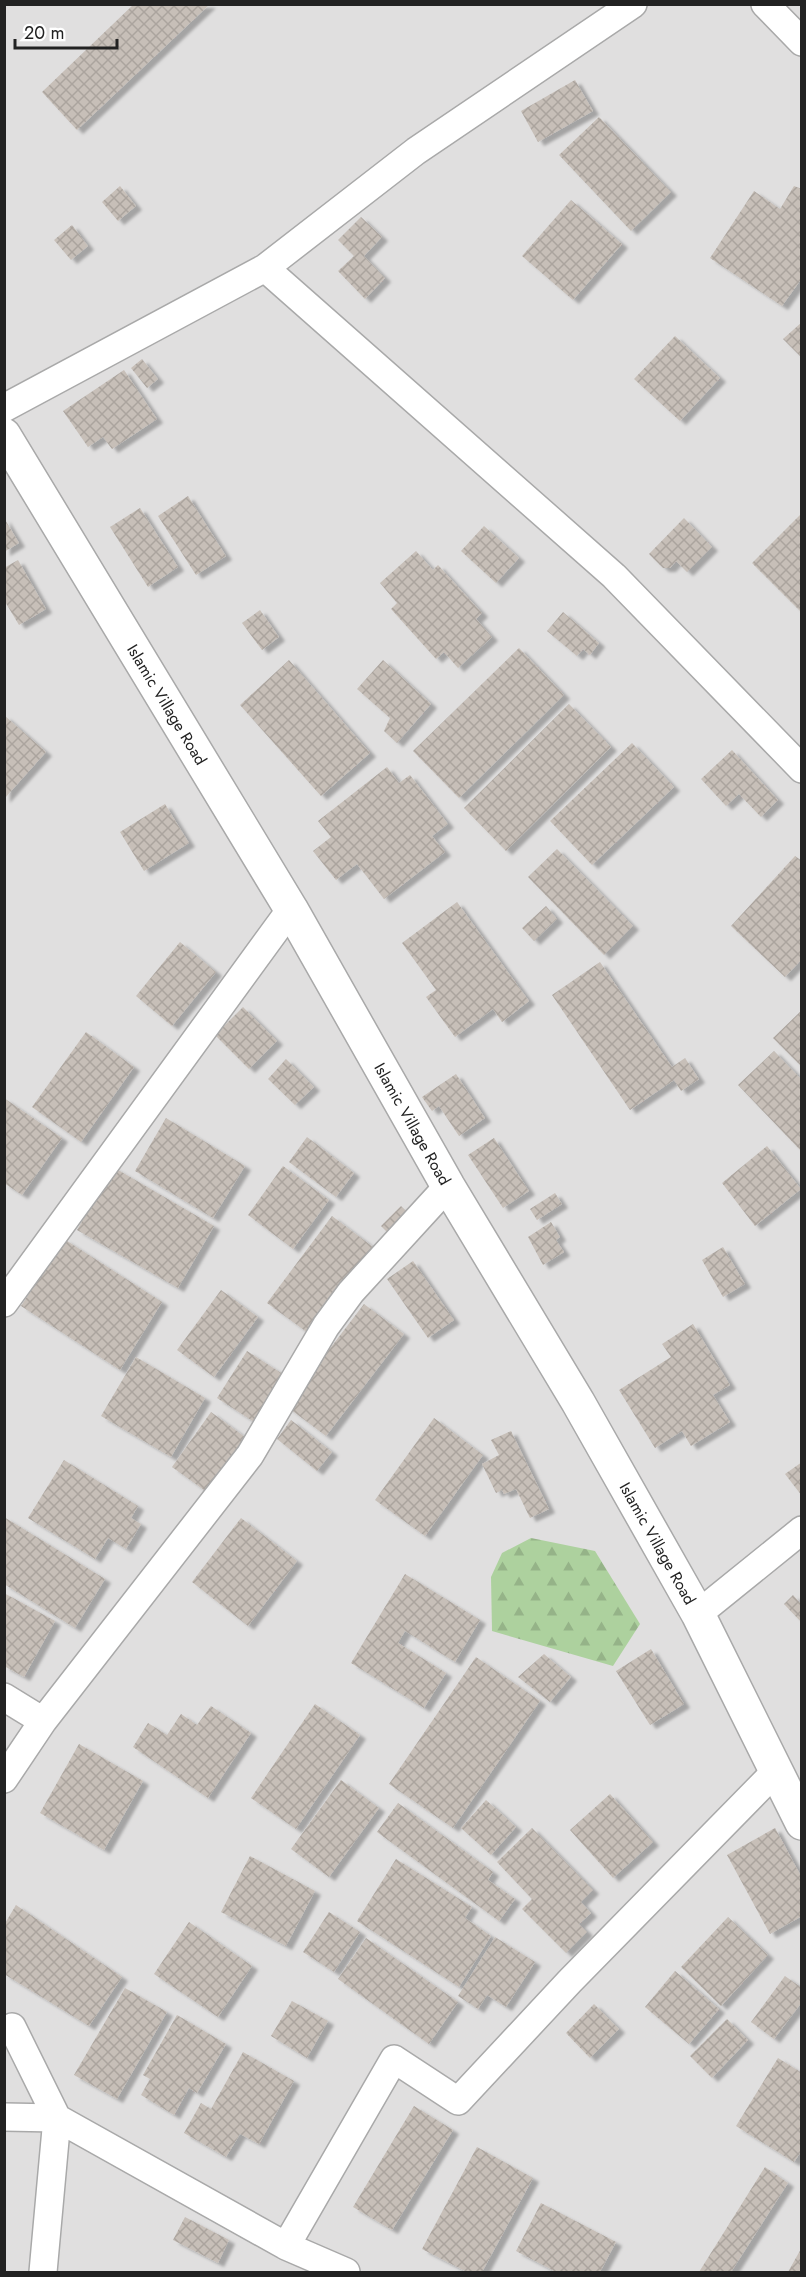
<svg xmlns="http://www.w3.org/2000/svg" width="806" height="2277" font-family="Jost,sans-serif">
<defs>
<pattern id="forest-firs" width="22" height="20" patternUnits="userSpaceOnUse" patternTransform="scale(1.5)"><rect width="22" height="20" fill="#add19e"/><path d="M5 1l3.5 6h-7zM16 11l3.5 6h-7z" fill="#95b388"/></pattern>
<pattern id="building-cross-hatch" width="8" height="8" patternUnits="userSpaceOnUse" patternTransform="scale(1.5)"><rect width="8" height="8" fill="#c7bfb8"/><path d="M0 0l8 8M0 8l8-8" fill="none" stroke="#aba49e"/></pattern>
<filter id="shadow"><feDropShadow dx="6" dy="4" stdDeviation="1.5" flood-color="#0004"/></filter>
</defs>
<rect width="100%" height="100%" fill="#f2efe9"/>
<path fill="#e0dfdf" d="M5 5H801V2272H5Z"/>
<path fill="url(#forest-firs)" d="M531 1538 595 1551 640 1624 613 1666 492 1631 491 1577 502 1553Z"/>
<path fill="url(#building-cross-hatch)" filter="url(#shadow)" d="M134 4H210L77 130 42 92Z
M575 80 593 111 538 142 521 111Z
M599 117 671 192 631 231 559 155Z
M120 186 136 206 118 221 102 202Z
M794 186 802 189V278L782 306 710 258 754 191 780 209Z
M571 200 622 244 573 300 522 256Z
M361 217 382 237 364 256 385 278 365 299 338 271 354 256 338 240Z
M72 225 88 246 71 260 54 240Z
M802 322V358L783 339Z
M675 336 720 378 680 421 634 379Z
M142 359 158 379 147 388 131 368Z
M124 370 157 419 112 449 103 437 88 447 63 411Z
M188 496 226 556 196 575 158 516Z
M140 508 178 567 148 587 110 527Z
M802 513V613L752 563Z
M4 518 19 543 4 552Z
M684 518 712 547 687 572 676 561 670 568H663L649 554Z
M484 526 519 558 496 583 461 551Z
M416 551 433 570 438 565 482 613 476 619 492 637 458 668 444 652 436 659 391 609 397 603 380 583Z
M18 560 46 609 19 625 4 600V568Z
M260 610 279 637 262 650 242 623Z
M563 612 599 643 590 655 583 649 577 656 547 631Z
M519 648 564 695 459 798 413 751Z
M289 660 370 753 321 796 240 705Z
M383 660 431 704 397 743 384 731 390 718 357 689Z
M569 704 611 747 506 851 464 808Z
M4 715 46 752 4 799Z
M632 743 674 787 592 865 550 821Z
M732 750 778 800 761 817 739 794 726 806 701 779Z
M387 767 399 783 410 775 448 824 432 836 445 852 384 899 357 864 336 880 313 851 331 837 318 821Z
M165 804 189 843 144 871 120 832Z
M557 849 633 926 604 955 528 877Z
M795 856 802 861V959L785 977 731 926Z
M457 902 529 1001 502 1022 493 1009 455 1037 426 997 436 990 402 943Z
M546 906 557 919 534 941 522 928Z
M180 942 216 972 172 1026 136 996Z
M600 962 672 1067 685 1058 699 1079 681 1091 674 1080 630 1110 552 995Z
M243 1007 277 1041 249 1069 215 1035Z
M802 1010V1067L773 1038Z
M86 1032 134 1067 81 1142 32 1107Z
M774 1051 802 1080V1152L738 1085Z
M286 1059 314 1087 295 1105 268 1079Z
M456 1074 485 1118 459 1136 439 1106 432 1111 422 1097Z
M4 1098 62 1138 22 1195 4 1183Z
M166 1118 245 1166 213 1218 135 1171Z
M307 1137 354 1173 336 1197 289 1162Z
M494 1138 529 1191 503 1208 468 1155Z
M767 1146 801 1189 755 1226 722 1183Z
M283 1166 329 1200 293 1249 248 1215Z
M113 1167 214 1226 178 1288 77 1230Z
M555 1193 562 1204 537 1220 530 1209Z
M401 1206 416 1221 396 1241 381 1226Z
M332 1216 373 1247 308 1333 267 1303Z
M551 1222 560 1237 556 1240 564 1252 543 1265 528 1237Z
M64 1239 162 1302 120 1370 21 1306Z
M723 1247 745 1284 723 1297 702 1260Z
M413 1261 454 1320 428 1338 387 1279Z
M221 1290 258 1317 214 1377 177 1350Z
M364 1304 404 1334 326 1436 286 1406Z
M693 1324 730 1385 713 1395 730 1422 691 1446 682 1431 655 1448 619 1390 671 1357 662 1344Z
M247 1351 292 1380 262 1427 217 1398Z
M136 1357 205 1398 171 1457 101 1416Z
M211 1412 249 1440 211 1495 172 1467Z
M434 1418 483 1455 425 1536 375 1500Z
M291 1420 332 1452 317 1471 277 1439Z
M511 1431 549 1509 530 1518 516 1489 504 1494 502 1490 496 1493 482 1464 499 1455 491 1440Z
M64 1460 138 1506 131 1518 141 1524 126 1549 108 1538 95 1559 28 1518Z
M802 1462V1496L785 1474Z
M4 1517 105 1579 75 1628 4 1584Z
M241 1518 297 1561 248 1626 192 1582Z
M405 1574 480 1620 455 1662 405 1631 398 1643 446 1673 424 1708 351 1663Z
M4 1593 55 1621 24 1677 4 1666Z
M793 1595 802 1605V1623L784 1604Z
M651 1649 684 1704 650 1725 616 1671Z
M544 1654 571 1677 550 1702 518 1677Z
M476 1657 540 1701 453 1828 389 1784Z
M315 1704 360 1735 296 1829 251 1798Z
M211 1706 251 1733 208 1798 133 1747 148 1723 167 1735 181 1714 197 1725Z
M79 1744 143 1781 104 1850 40 1813Z
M341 1780 379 1808 329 1877 291 1849Z
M610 1794 653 1842 613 1878 570 1830Z
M486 1800 516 1827 491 1855 461 1828Z
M398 1803 493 1872 488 1880 515 1899 499 1921 377 1832Z
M532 1828 593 1890 581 1902 591 1913 579 1924 587 1932 566 1953 522 1909 532 1899 497 1862Z
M775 1828 802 1878V1916L770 1934 727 1855Z
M250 1856 315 1891 286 1946 221 1912Z
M396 1859 472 1907 465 1918 491 1936 459 1987 357 1921Z
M16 1905 122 1977 89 2026 4 1974V1925Z
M329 1912 360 1932 334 1972 303 1952Z
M728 1917 768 1955 721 2006 681 1967Z
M189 1922 252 1966 218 2017 154 1974Z
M495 1937 535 1962 506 2007 487 1995 478 2009 458 1996Z
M366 1938 458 2002 429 2044 338 1979Z
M675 1971 719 2009 689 2044 645 2007Z
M785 1976 802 1988V2002L774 2039 751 2022Z
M125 1988 167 2012 117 2099 74 2075Z
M292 2001 328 2021 307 2058 271 2036Z
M594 2004 619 2029 590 2058 566 2033Z
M177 2015 226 2044 197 2093 189 2088 174 2115 141 2095 150 2079 143 2075Z
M727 2019 748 2040 712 2078 690 2056Z
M243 2052 294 2081 259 2144 240 2134 226 2157 184 2133 201 2103 211 2109Z
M778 2058 802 2073V2150L794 2162 736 2126Z
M414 2106 453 2130 392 2230 353 2207Z
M477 2147 533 2178 482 2272H467L422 2249Z
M765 2167 788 2183 731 2272H699Z
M541 2203 616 2242 600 2272H556L516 2251Z
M185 2217 229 2240 218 2263 173 2240Z
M802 2247V2272H788Z"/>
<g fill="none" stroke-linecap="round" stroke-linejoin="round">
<defs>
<path id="minor" d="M765 4 802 42
M265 268 614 576 802 769
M4 408 265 268 416 151 633 4
M4 1303 291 909
M698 1614 802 1530
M4 1697 43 1721
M4 1779 43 1721 250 1455 326 1326 351 1292 448 1186
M12 2027 57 2118 286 2246
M4 2117 57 2118 43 2272
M346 2272 286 2246 394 2059 458 2101 570 1981 775 1772"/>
<g id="tertiary">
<path id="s1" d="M4 435 291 909 448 1186 578 1402 698 1614 802 1823"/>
</g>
</defs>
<use href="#minor" stroke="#a9a9a9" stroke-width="30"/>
<use href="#tertiary" stroke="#a9a9a9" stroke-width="36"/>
<use href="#minor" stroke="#fff" stroke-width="27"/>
<use href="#tertiary" stroke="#fff" stroke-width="33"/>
</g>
<g text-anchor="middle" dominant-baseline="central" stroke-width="6" stroke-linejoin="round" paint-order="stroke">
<g font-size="16" fill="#222" stroke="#fff">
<text stroke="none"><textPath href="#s1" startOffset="315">Islamic Village Road</textPath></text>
<text stroke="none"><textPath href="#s1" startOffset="801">Islamic Village Road</textPath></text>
<text stroke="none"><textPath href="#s1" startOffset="1287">Islamic Village Road</textPath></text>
</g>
</g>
<rect width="806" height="2277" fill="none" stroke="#222222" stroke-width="12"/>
<path d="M15 39v9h102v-9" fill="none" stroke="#222222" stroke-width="3"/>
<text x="24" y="39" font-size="18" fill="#222222" stroke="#ffffff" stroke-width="4.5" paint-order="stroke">20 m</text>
</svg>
